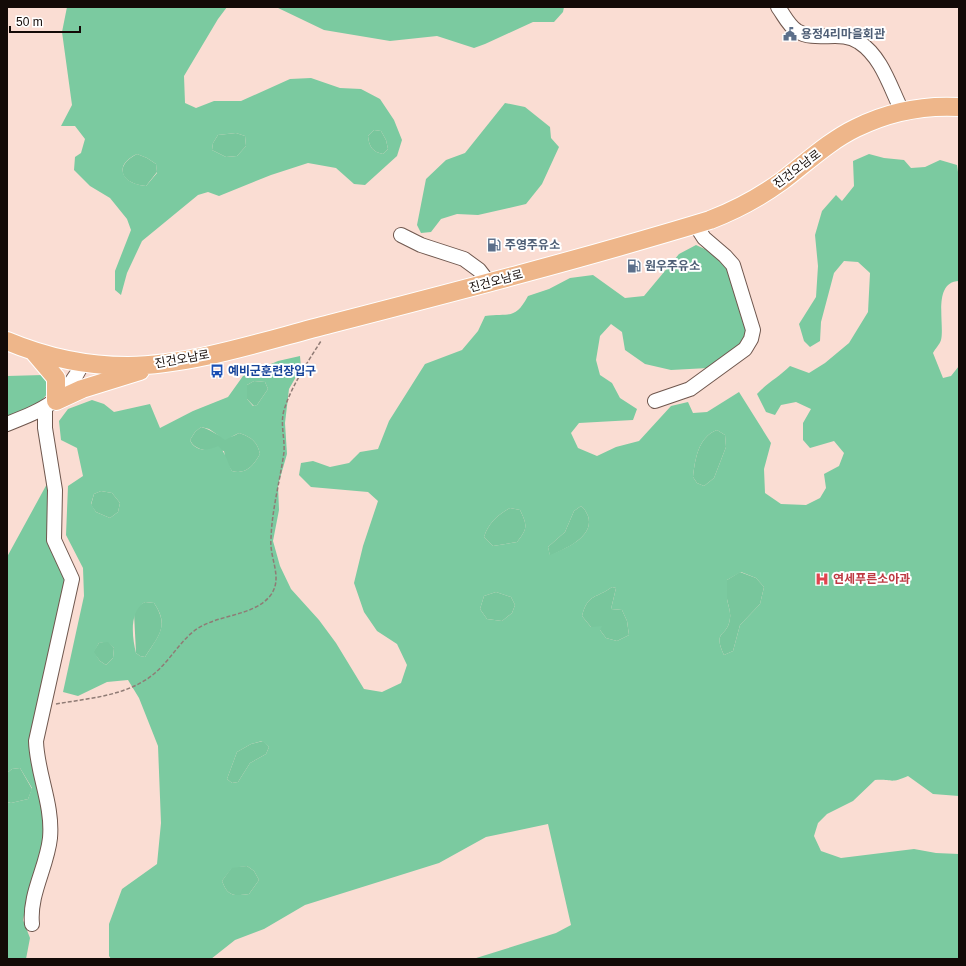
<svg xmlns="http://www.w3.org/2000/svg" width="966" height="966" viewBox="0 0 966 966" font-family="Helvetica,'Noto Sans KR',sans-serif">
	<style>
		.green { fill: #78c69c }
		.forest { fill: #7bcaa0; fill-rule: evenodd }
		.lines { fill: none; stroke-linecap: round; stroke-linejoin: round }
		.minor-casing { stroke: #6f574e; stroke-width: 16 }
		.major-casing { stroke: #fff; stroke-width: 20 }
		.path { stroke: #8f7b75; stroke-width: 1.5; stroke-dasharray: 4 2; stroke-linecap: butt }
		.minor { stroke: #fff; stroke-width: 14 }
		.major { stroke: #eeb68a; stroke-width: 18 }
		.labels { text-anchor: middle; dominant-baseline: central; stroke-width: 4; stroke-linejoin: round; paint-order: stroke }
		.service-label { font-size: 12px; font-weight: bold; fill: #4e5e75; stroke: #fff; text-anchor: start }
		.street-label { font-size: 12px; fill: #130a07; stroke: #fff }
		.transit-label { font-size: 12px; font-weight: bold; fill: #164399; stroke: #fff; text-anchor: start }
		.health-label { font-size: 12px; font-weight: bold; fill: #be3a42; stroke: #fff; text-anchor: start }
	</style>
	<rect width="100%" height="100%" fill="#faddd3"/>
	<!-- green -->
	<path class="green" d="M374,130L381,131L386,140L388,149L383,154C373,152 369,147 368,136Z
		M236,133L245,136L246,146L237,156L226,157L212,150L213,143L218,135Z
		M137,154L147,158L156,164L157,172L146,186C121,184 113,166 137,154Z
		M254,381L265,382L268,389L257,405L254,406L247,399V385Z
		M201,427C217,431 222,444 239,433C251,437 257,441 260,454C254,465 246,475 232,471L226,462L224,451C212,450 196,453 190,440L195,432Z
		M717,430L725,435L726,447L714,478L704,486L697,483L693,477C695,460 698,437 717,430Z
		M101,491L112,493L120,503L118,512L110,518L96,512L91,505L94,494Z
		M581,506C585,509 586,512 588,516C595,537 564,549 550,556L548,547L565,532L574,511Z
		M510,508L520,510C528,526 527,529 517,542L493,546L484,537C488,524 497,515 510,508Z
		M740,572L756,578L764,587L760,604L740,625L733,651L724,655C712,629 728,638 730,618C731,612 728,605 727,599C727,593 727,586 727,580Z
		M612,587L616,588L611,609L622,610L627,621L629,635L617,641L606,638L600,630L591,627L582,616C588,593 596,599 612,587Z
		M496,592L511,597L515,605L512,613L502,621L487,619L480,609L484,596Z
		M145,602L154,603C170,627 158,636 145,657L140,656L136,653L134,613L138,606Z
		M108,641L114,648L113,658L106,665L100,661L93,652L99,643Z
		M263,741L269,747L266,754L250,763L238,782L232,783L227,779L237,752L251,744Z
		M20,768L32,789L28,799L11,803L7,802V773L12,769Z
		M247,866L254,871L259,880L249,894C234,896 228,897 222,881L232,867Z"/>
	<!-- forest -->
	<path class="forest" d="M67,7H227L218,19L184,76L185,103L196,108L214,101H241L290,79L311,78L340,88L361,89L380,99L394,120L402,140L397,156L365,185L354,184L336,168L308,163L271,175L219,196L208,192L198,195L142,241L127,273L121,295L115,290V271L131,230L127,219L110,198L90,186L74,170L75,157L81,153L85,139L75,126H61L72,105L62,32ZM374,130L381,131L386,140L388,149L383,154C373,152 369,147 368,136ZM236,133L245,136L246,146L237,156L226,157L212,150L213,143L218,135ZM137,154L147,158L156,164L157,173L146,186C121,184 113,165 137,154Z
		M276,7H564L563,12L554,22H533L485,44L474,48L437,36L390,41L324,30Z
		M505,103L525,107L550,127L551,138L559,147L542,184L526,204L478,215L457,214L441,219L431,232L421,233L417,225L426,179L446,160L465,153Z
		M869,154L884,158L904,160L911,168L925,167L940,160L957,165L959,179V281C932,282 945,324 941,340C940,344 935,349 933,353L943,378L951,376L959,366V796L933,794L908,776C890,784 893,779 875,780L853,801L827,814L818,823L814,836L821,851L841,858L914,849L936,853L959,854V959H473L556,933L571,925L548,824L486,837L439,863L305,905L264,929L235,940L211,959H111L109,956V924L122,889L157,864L161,823L158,746L139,698L128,680L107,682L78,696L63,692L84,596L83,568L66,535L68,486L83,476L77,448L61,440L59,421L68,409L92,400L104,404L114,412L150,404L160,428L193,411L228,397L243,376L278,361L300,356L301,368L289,389L285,423L287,454L278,485L279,510L273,541L280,566L291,589L319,620L336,643L364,689L382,692L401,683L407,665L397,644L377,631L364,612L354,583L363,546L378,501L368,492L311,487L299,475L301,463L313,461L330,467L349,463L360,452L378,449L389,421L425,364L462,350L478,331L485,316C510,313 515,320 528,296L549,289L570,278L593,275L625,298L644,296L679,254L696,245L720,256L738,279L751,335L740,350L708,368L671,370L645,364L625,350L622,332L611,324L600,336L596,360L600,375L612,383L620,398L637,409L633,420L579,423L571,433L578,448L597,456L616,447L639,441L671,406L688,402L693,413L707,412L739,392L771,443L764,469L765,493L781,504L806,505L820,498L826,488L824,474L839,466L844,453L834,441L810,448L803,440V423L811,409L796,402L781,405L775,415L766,412L757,394C767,383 779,377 790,366L809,373L825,363L849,343L868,312L870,273L858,262L844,261L834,273L821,322L820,341L810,347L804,341L799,324L816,297L818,266L815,235L822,211L836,195L842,201L854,186L853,161ZM254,381L265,382L268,389L257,405L253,406L247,399V385ZM201,427L209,429L225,440L239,433C251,437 257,441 260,454C254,465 246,475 232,471C227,462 226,452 218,446C208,451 195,452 190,440L195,432ZM717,430L725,435L726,447L714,478L704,486L697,483L693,477C695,460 698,437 717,430ZM101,491L112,493L120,503L118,512L110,518L96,512L91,504L94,494ZM581,506C585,509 586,512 588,516C595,537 564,549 550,555L548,547L565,532L574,511ZM510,508L520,510C528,526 527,529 517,542L493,546L484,537C488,524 497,515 510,508ZM741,572L756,578L764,587L760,604L740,625L733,651L724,655C712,629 728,638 730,618C731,612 728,605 727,599C727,593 727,586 727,580ZM612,587L616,588L611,609L622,610L627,621L629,635L617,641L606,638L600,630L602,626L591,627L582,616C588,593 596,599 612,587ZM496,592L511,597L515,605L512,613L502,621L487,619L480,609L484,596ZM145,602L154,603C170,626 158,636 145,657L140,656L136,653C132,637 129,611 145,602ZM108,642L114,648L113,658L106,665L100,661L94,652L99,643ZM262,741L269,747L266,754L250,763L238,782L232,783L227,779L237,752L251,744ZM247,866L254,871L259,880L249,894C234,896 228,897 222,881L232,868Z
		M43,375L52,386C43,405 26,410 7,417V376Z
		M48,482L49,540L70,577L37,733L45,839L29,891L23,920L30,938L26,959H7V802L11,803L28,799L32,788L20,768L12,769L7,773V557Z"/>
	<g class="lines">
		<!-- minor casing -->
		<g class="minor-casing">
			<path id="minor" d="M778,7C784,15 788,25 797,31C816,43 841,29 859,42C882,57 890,87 902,111
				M401,235L421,245L464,259L479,270L489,283
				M655,401L690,389L745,349L751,339L753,330L733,265L725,256L704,238L695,224
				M7,424C45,409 65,401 83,362
				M32,924C29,894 47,867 50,838C53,804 37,774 36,741L72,579L54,540L55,490L45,428V407"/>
		</g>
		<!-- major casing -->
		<g class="major-casing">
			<path id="major" d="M7,341C45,357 86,366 128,366C193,365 267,340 330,324C458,291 585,258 710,220C736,210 760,197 782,181C806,163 829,141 856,128C888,112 923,105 959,107
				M34,352L56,378V401L82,389L140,371"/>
		</g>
		<!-- path -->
		<path class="path" d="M56,704C90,698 128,696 155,673C170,660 179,643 194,631C216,614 253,617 270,596C284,578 269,559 271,538C272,509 280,481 284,452C285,438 280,424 284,410C292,385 307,363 321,341"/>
		<!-- minor -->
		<use href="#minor" class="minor"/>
		<!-- major -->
		<use href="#major" class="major"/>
	</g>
	<!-- icons -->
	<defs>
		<g id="civic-bare" transform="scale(1.08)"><path d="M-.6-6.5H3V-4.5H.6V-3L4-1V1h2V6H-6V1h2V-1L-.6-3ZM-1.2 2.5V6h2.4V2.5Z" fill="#5c6f8a" stroke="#fff" stroke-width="2.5" paint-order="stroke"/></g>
		<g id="fuel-bare" transform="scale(1.08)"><path d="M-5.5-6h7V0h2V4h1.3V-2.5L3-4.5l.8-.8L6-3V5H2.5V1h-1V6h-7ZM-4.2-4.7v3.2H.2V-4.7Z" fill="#5c6f8a" stroke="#fff" stroke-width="2.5" paint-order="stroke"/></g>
		<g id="bus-bare" transform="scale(1.08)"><path d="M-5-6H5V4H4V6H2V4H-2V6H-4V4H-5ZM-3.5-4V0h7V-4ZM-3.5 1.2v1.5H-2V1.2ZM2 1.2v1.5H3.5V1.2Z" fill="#1a4fb4" stroke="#fff" stroke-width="2.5" paint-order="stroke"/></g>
		<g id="hospital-bare" transform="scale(1.08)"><path d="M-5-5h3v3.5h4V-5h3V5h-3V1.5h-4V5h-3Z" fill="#e0444e" stroke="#fff" stroke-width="2.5" paint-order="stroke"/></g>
	</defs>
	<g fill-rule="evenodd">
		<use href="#civic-bare" x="790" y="34"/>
		<use href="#fuel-bare" x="494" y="245"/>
		<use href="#fuel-bare" x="634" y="266"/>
		<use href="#bus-bare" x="217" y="371"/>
		<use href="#hospital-bare" x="822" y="579"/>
	</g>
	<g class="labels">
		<!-- service labels -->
		<g class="service-label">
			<text x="801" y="34">용정4리마을회관</text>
			<text x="505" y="245">주영주유소</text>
			<text x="645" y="266">원우주유소</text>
		</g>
		<!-- street labels -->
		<g class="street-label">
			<text transform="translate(797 169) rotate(-37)">진건오남로</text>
			<text transform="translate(496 281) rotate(-15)">진건오남로</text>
			<text transform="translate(182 359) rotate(-10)">진건오남로</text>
		</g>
		<!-- transit labels -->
		<g class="transit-label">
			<text x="228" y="371">예비군훈련장입구</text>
		</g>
		<!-- health labels -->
		<g class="health-label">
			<text x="833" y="579">연세푸른소아과</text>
		</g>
	</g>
	<!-- border -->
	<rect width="966" height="966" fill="none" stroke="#130a07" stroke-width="16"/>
	<!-- scale -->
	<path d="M10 26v6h70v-6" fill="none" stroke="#130a07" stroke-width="2"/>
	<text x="16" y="26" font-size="12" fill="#130a07" stroke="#ffffff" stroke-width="3" paint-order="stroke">50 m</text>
</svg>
